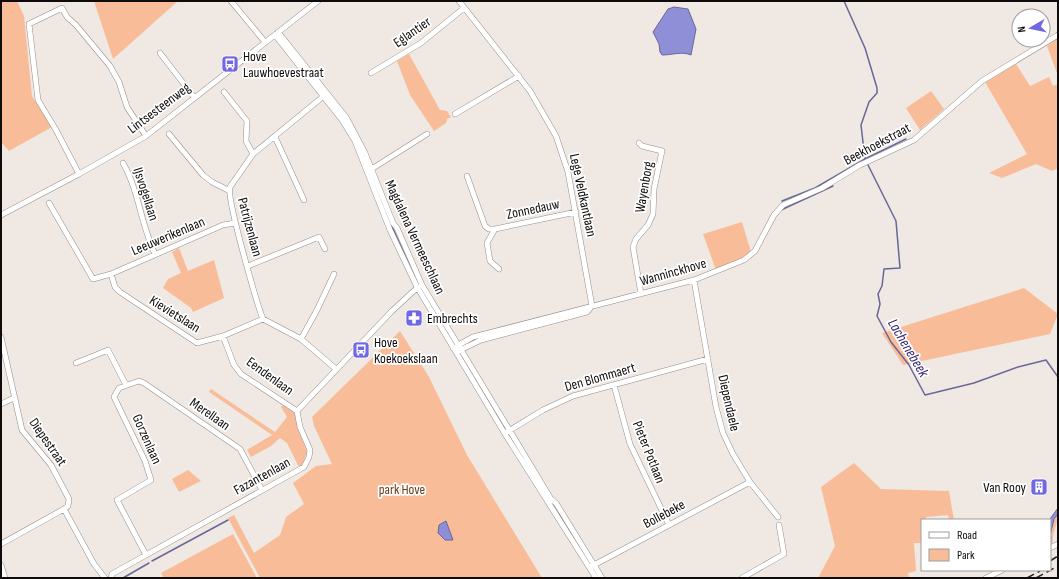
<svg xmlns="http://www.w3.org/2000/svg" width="1059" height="579" viewBox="0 0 1059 579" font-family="'Sofia Sans Condensed',sans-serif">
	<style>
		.green { fill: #f8bd98 }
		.water { fill: #8f8fd7; stroke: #68679a }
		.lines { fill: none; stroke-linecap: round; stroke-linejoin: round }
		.stream { stroke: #68679a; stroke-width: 1.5 }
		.minor-casing { stroke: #958e8a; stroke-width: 6 }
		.minor { stroke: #fff; stroke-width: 5 }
		.rail { stroke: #282523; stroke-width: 1.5; stroke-dasharray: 8 4; stroke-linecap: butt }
		.labels { text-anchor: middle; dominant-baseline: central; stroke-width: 3.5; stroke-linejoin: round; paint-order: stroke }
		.street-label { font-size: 14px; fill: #0e0b0a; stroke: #fff }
		.poi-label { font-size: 14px; fill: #0e0b0a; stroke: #fff; text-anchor: start }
		.park-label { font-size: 14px; fill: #6a3b19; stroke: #fff }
		.water-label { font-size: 15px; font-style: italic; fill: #312478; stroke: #fff }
	</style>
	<rect width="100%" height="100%" fill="#f0e8e3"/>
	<!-- green -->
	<path class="green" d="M1,1H17L24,16L32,96L52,127L9,151L1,142Z
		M94,1H178L113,59Z
		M1058,38V76L1047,46Z
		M409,54L440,110L447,111L451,117L447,119L446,123L434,131L410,95L397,61Z
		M1016,64L1030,86L1049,77L1053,86L1058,84V168L1052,171L1036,164L1002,178L989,173L1027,154L985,82Z
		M931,91L944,109L920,130L906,108Z
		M742,222L751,252L738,260L716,270L703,234Z
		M179,248L188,271L214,260L224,298L193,312L191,308L163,288L168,279L181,273L172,252Z
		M1024,288L1058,314L1050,334L903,365L882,333Z
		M400,331L429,377L467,455L542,578H260L228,518L234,515L254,553L280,535L286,517L304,504L293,483L316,466L332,464L314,426L312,417Z
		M211,389L275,432L287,417L281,407L283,405L295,413L298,429L307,452L303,463L299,467L287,443L280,438L271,446L251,457L247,450L272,435L209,392Z
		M854,463L881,489L949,491L954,520H949L948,515L926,517V520H922V543H914L916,571L908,573L909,578H818L835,546L821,487Z
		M188,470L201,481L179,492L172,479Z
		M1058,514C1058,525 1052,532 1053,542L1050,543L1054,519Z
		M233,534L257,578H164L161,573Z"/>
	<!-- water -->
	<path class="water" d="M674,7L688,9L696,29L691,55C681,51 673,55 662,55L660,52L659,44L653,32L668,9Z
		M1058,508V514L1054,519L1050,536V519Z
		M446,521L453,540H445L438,533L439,525Z"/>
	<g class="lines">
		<!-- stream -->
		<path class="stream" d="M844,1L865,48L877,88V93L869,102L861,125L865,159
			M1057,33L1058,32
			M867,163L896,221L900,268L884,269L882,286L878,294L880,304L877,316L891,342L909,365L925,395L974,383L1018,367L1046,360L1058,377
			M376,187L388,217
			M782,201L815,188L865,159L906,139
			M781,210L833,186
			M390,222L413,273
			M472,374L496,412
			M557,513L559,514L586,556
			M152,561L228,520
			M123,578L149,563"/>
		<!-- minor casing -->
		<g class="minor-casing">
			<path id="minor" d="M231,1L265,42
				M459,1L530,91L556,136L568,172L592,306
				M278,32L346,117L365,153L393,223L397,228L422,285L551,499L556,503L602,578
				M275,35L342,120L355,141L390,230L417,287L505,434L596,578
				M160,53L194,97
				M371,73L421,43L464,8
				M224,92L247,121L246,141L253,154
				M325,95L253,154L230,187C226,197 257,304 263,319L301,339L336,369
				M455,114L519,76
				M169,134L203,175L212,182L228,190
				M275,137L304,200
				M639,143L642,146L662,151L654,189L653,214L648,225L636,239L633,247L641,294
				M123,163C139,191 141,225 155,254
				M370,170L427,134
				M79,174L56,130L38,100L29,24L62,8L67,17L76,25L110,66L119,82L127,107L146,136
				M467,176L485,226L489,229H495L576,212
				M49,203L93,279L111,274L223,225L235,223
				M1,215L79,174L146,136L318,1
				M495,229L487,243L490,261L499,269
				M248,266L319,237L325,249
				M111,274L115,287L120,292L197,343L223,336L263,319
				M694,280L716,407L723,433L733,454L750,482L778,517
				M223,336L234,365L241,374L297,411
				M1,337L22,430L51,465L69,499L68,506L64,509L1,544
				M301,339L317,310L334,274
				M453,348L473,337L694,280L744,260L755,251L774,215L783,205L822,188L860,165L914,140L982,81L1058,35
				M458,351L481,340L587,312L592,306
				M76,363L108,350L126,385
				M614,385L630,444L669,525
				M1,404L14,398
				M507,432L543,410L573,396L708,359
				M64,509L94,564L105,578
				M1050,548L1058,544
				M146,555L117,500L151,480L145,461L114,397L119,388L139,381L144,383L240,449L262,490
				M1,565L5,578
				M592,566L750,482
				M111,578L112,574L304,467L309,457L310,450L300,427L297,411L392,311L418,287
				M742,578L784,554L779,525
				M986,578L1002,570"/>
		</g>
		<!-- minor -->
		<use href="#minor" class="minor"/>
		<!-- rail -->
		<path class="rail" d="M1050,561L1058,556
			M1027,578L1040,571
			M1036,578L1058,566"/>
	</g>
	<!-- icons -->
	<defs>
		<g id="bus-square" transform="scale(0.9)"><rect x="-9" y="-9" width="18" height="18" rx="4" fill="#7267e2" stroke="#fff"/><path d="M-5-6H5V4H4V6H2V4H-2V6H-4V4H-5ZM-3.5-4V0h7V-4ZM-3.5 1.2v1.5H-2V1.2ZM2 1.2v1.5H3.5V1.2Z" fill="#fff"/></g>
		<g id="pharmacy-square" transform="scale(0.9)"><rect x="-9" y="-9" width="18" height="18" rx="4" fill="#7267e2" stroke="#fff"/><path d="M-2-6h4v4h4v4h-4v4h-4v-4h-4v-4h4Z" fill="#fff"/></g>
		<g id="building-square" transform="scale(0.9)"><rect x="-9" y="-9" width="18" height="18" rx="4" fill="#7267e2" stroke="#fff"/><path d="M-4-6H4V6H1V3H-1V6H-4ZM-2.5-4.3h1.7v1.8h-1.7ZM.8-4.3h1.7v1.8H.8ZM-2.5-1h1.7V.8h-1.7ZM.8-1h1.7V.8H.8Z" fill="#fff"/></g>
	</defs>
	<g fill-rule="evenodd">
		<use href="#bus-square" x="230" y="64"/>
		<use href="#pharmacy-square" x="414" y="318"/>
		<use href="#bus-square" x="361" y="350"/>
		<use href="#building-square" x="1039" y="487"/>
	</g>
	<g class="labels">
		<!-- street labels -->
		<g class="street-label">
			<text transform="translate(412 32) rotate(-35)">Eglantier</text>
			<text transform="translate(159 108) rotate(-37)">Lintsesteenweg</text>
			<text transform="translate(877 144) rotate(-28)">Beekhoekstraat</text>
			<text transform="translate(644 187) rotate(-80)">Wayenborg</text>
			<text transform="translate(146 194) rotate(72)">IJsvogellaan</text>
			<text transform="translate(583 195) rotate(78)">Lege Veldkantlaan</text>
			<text transform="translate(533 209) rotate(-12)">Zonnedauw</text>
			<text transform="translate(250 227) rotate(75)">Patrijzenlaan</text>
			<text transform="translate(168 236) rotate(-23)">Leeuwerikenlaan</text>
			<text transform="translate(415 237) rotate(65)">Magdalena Vermeeschlaan</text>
			<text transform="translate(673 272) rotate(-16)">Wanninckhove</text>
			<text transform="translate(175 314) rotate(32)">Kievietslaan</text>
			<text transform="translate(270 376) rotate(36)">Eendenlaan</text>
			<text transform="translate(600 377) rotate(-16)">Den Blommaert</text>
			<text transform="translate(729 403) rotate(77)">Diependaele</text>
			<text transform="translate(210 414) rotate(35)">Merellaan</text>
			<text transform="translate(147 439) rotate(66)">Gorzenlaan</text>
			<text transform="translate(48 442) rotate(55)">Diepestraat</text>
			<text transform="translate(649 452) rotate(68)">Pieter Potlaan</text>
			<text transform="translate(262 476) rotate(-29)">Fazantenlaan</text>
			<text transform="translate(664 514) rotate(-28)">Bollebeke</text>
		</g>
		<!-- poi labels -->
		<g class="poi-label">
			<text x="243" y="56">Hove<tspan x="243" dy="16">Lauwhoevestraat</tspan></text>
			<text x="427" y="318">Embrechts</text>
			<text x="374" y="342">Hove<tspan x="374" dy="16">Koekoekslaan</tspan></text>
			<text x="1026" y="487" text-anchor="end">Van Rooy</text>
		</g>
		<!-- park labels -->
		<g class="park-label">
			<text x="402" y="489">park Hove</text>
		</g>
		<!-- water labels -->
		<g class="water-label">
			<text transform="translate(908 348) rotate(59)">Lachenebeek</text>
		</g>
	</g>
	<!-- border -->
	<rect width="1059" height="579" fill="none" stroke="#0e0b0a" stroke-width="4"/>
	<!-- legend -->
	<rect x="921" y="519" width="130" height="52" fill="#ffffff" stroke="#9f9d9d"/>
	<rect x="929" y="532" width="20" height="6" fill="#ffffff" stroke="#9f9d9d"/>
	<text x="957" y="539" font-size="12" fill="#0e0b0a">Road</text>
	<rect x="929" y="549" width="20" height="12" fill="#f8bd98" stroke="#9f9d9d"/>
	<text x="957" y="559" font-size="12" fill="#0e0b0a">Park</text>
	<!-- north arrow -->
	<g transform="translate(1031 28) rotate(261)"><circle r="19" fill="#ffffff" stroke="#9f9d9d"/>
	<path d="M0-3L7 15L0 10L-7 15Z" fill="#7267e2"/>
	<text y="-6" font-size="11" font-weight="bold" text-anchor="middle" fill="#0e0b0a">N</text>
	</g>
</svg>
